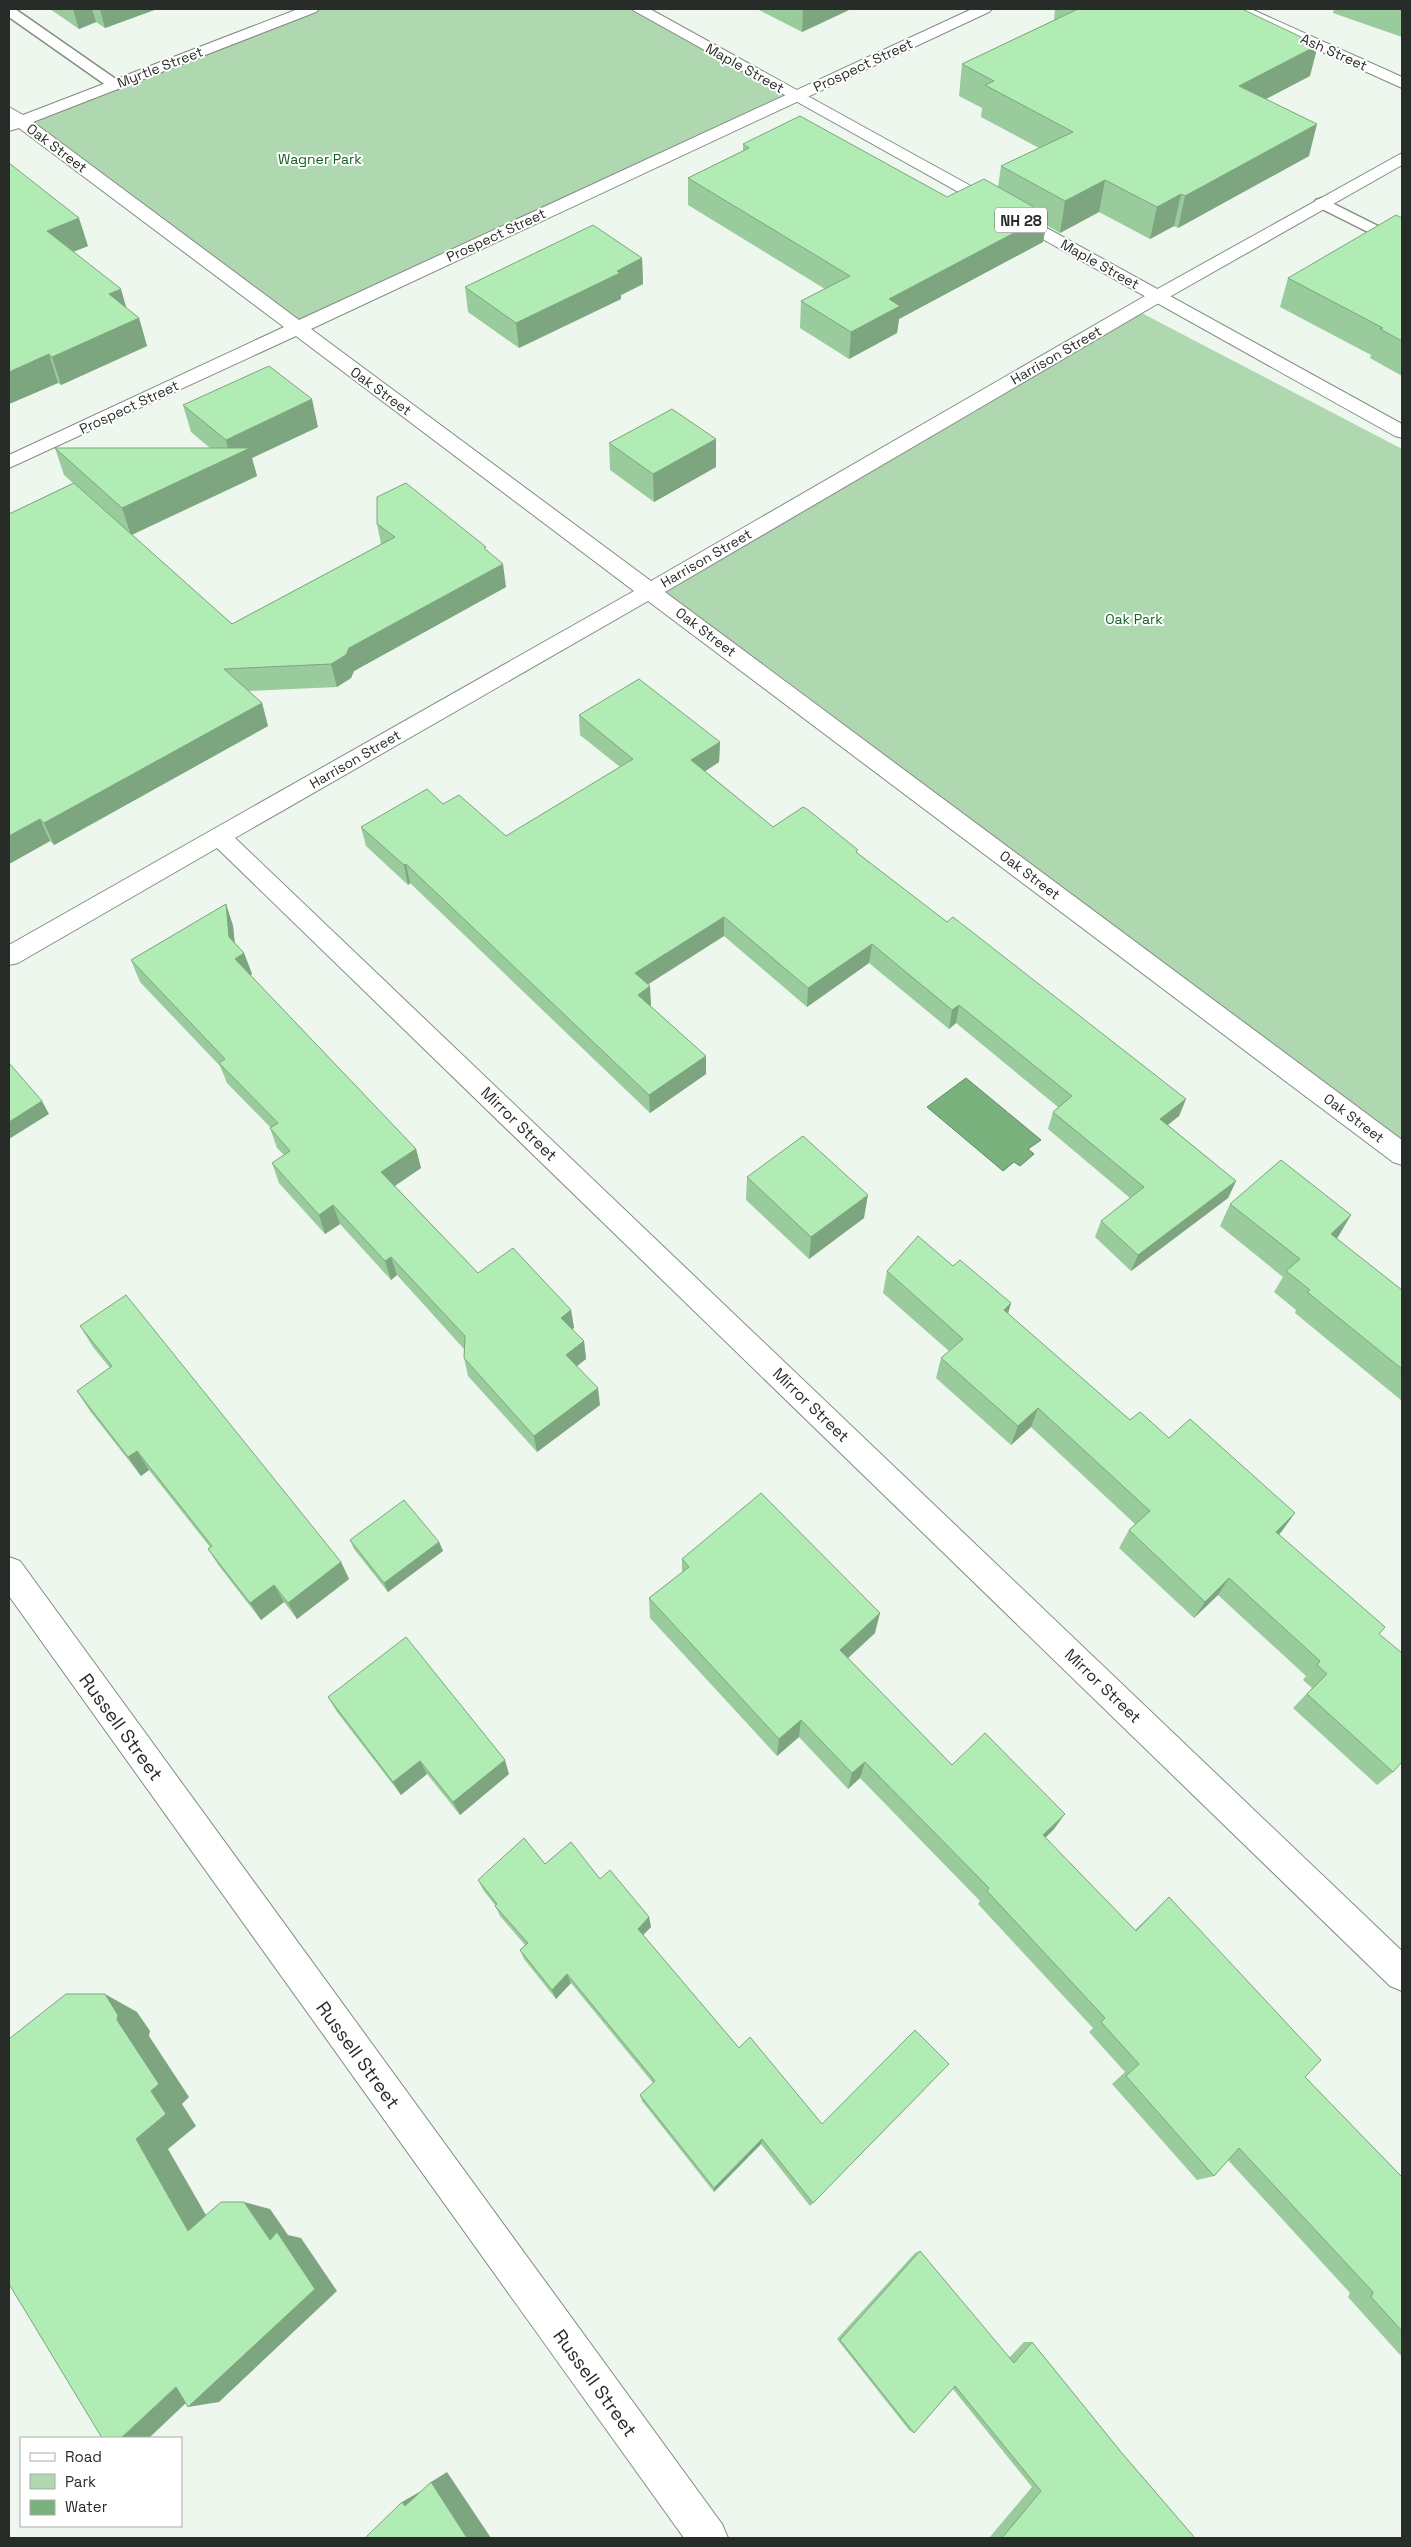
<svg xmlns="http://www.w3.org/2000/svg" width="1411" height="2547" viewBox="0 0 1411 2547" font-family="'Space Grotesk',sans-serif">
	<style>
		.green { fill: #afd7b0 }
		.water { fill: #79b27d; stroke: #618a64 }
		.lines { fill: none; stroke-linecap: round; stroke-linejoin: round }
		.service-casing { stroke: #838c83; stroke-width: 3 }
		.minor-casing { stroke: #838c83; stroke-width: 2 }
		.primary-casing { stroke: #838c83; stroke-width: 2 }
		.service { fill: #fff; fill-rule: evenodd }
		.minor { fill: #fff; fill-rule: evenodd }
		.primary { fill: #fff; fill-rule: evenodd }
		.wall { fill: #99cb9c }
		.shaded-wall { fill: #7da57f }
		.building { fill: #b2ecb5; stroke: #7da57f }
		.labels { text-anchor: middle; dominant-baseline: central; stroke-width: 4; stroke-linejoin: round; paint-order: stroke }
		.far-street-label { font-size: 14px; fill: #282c28; stroke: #fff }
		.far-park-label { font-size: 14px; fill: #106421; stroke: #fff }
		.shield { fill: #fff; stroke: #686b68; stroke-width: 1 }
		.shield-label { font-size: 15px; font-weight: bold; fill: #282c28 }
		.street-label { font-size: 16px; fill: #282c28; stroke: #fff }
		.near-street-label { font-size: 19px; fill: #282c28; stroke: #fff }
	</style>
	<rect width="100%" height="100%" fill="#edf7ed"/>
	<!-- green -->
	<path class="green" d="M308,9H639L797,96L297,329L21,121Z
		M1134,309L1402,449V1154L653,593Z"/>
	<!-- water -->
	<path class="water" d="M966,1078L1041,1140L1028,1149L1034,1154L1020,1166L1014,1162L1003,1171L927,1107Z"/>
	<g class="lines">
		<!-- service casing -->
		<g class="service-casing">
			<path id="service" d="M9,9H15L120,82L122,85L120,88H110L9,17Z
				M1322,198L1402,238V249L1316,206L1314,203L1316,200Z"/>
		</g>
		<!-- minor casing -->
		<g class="minor-casing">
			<path id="minor" d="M298,9H319L316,12L33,122L299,320L972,9H992L989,12L311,329L651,581L1152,292L1402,153V165L1164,300L665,592L1402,1140V1165L1393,1162L648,601L235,838L1402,1951V1991L1390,1986L217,848L18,963L9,965V945L634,591L296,336L9,468V455L284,327L19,128L9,131V107L23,115Z
				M1231,9H1251L1402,77V88L1234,12Z
				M9,1557L20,1561L722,2524L728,2538H684L9,1596Z"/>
		</g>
		<!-- primary casing -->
		<g class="primary-casing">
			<path id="primary" d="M631,9H650L1402,424V438L1395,436Z"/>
		</g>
		<!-- service -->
		<use href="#service" class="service"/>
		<!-- minor -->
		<use href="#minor" class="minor"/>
		<!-- primary -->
		<use href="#primary" class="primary"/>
	</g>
	<!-- wall -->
	<path class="wall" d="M50,9H157L105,28L96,22L79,29Z
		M757,9H851L802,32Z
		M1055,9H1242L1310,76L1266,99L1309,156L1178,228L1174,226L1150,239L1099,212L1060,233L1046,225L1043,242L899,319L897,333L849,359L800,328L801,301L825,289L688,205V178L743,151V144L947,197L998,187L1001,166L1039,148L981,117L982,108L959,96L962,64L1054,20Z
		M1334,9H1402V37L1333,13Z
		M9,164L88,246L73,252L126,308L139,318L147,346L61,385L58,383L9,404Z
		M1402,218V376L1370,358L1371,355L1280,307L1288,278Z
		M642,258L643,284L621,295V299L519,348L468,312L465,287Z
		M183,405L318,427L252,458L257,476L132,535L232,624L381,544L377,524L486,550L506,587L354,671L351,678L337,687L249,691L262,703L268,726L54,845L50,841L9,864V514L73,483L64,475L55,448H210L191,432Z
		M716,439V467L654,502L610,470L609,443Z
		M579,715L720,742L719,762L705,771L773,827L858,854L947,922L1186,1099L1179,1116L1168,1125L1236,1181L1228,1198L1131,1271L1095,1237L1101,1221L1130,1198L1048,1129L1053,1112L1058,1107L956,1023L949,1029L869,963L807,1007L724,936L648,984L651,1005L650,1006L706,1056V1074L650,1113L410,883L408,885L366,846L361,827L443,804L506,836L620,767L580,735Z
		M226,904L233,926L235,943L244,953L252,974L250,975L416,1149L421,1168L395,1186L478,1273L571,1310L574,1328L572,1329L584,1341L586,1359L577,1366L600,1405L537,1452L468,1376L464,1358V1349L397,1275L391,1280L340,1224L325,1234L279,1183L272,1163L284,1155L277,1148L270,1128H271L227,1083L220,1066L140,982L131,960Z
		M747,1177L864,1218L809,1259L746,1200Z
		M1230,1204L1351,1215L1336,1238L1402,1290V1401L1295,1313L1296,1310L1274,1292L1283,1277L1220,1226Z
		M953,1266L1011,1303L1008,1314L1130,1420L1169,1438L1282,1531L1279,1535L1379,1634L1393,1772L1377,1785L1293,1708L1312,1688L1303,1680L1306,1676L1218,1595L1194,1618L1119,1548L1129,1530L1135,1524L1031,1427L1011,1445L936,1378L941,1358L949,1351L883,1293L887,1271Z
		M80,1326L341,1562L349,1579L297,1619L284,1602L261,1620L219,1566L208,1549L210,1547L149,1470L141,1476L90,1411L77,1391L110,1368L93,1347Z
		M350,1540L439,1542L443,1551L388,1592L354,1549Z
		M682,1559L875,1633L848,1658L952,1765L1054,1829L1045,1838L1135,1930L1169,1897L1305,2077L1402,2177V2357L1348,2297L1350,2293L1228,2160L1214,2176L1197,2180L1112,2084L1125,2072L1089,2032L1093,2028L978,1904L980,1901L860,1778L848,1789L799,1737L777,1756L650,1618L649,1598L682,1572Z
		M328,1697L509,1774L460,1815L427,1774L401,1795L337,1712Z
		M545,1864L600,1879L649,1917L651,1927L643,1935L739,2048L822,2124L949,2064L810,2206L761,2144L714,2192L642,2101L640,2095L653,2083L571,1983L556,1999L524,1959L520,1950L525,1945L500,1916L495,1905L484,1891L478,1880Z
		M920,2251L1009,2358L1024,2342H1032L1121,2452L1195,2538H989L1032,2487L953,2389L914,2433L909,2430L837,2339L915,2253Z"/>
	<!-- shaded-wall -->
	<path class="shaded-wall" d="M73,9H92L96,22L79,29Z
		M100,9H157L105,28Z
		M803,9H851L802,32Z
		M1318,45L1310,76L1231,117L1239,86Z
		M1317,124L1309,156L1178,228L1185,196Z
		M1105,180L1099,212L1060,233L1065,201Z
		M1181,194L1174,226L1150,239L1157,207Z
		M1048,215L1043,242L899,319L897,333L849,359L851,332L889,299Z
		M79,218L88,246L55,259L47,231Z
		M642,258L643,284L621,295V299L519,348L516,323L617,271Z
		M121,289L129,317L109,294Z
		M139,318L147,346L61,385L52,357Z
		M49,354L58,383L9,404V372Z
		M312,399L318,427L252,458L257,476L131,535L122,508L230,457L226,440Z
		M716,439V467L654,502L653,474Z
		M503,564L506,587L354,671L351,678L337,687L331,664L349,648Z
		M262,703L268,726L54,845L44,823Z
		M720,742L719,762L692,780L691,760Z
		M40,819L50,841L9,864V836Z
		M406,864L410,883L408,885L404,865Z
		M226,904L233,926L236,958L244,953L252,974L242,981L235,959L229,937Z
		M724,917V936L636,992L635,973Z
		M872,944L869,963L807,1007L808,988Z
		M650,986L651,1005L639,1013L638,995Z
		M959,1005L956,1023L949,1029L952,1010Z
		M706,1056V1074L650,1113L649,1095Z
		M1186,1099L1179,1116L1153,1136L1160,1119Z
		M42,1101L49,1114L9,1139V1122Z
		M416,1149L421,1168L387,1191L381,1172Z
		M1236,1181L1228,1198L1131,1271L1138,1255Z
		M868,1195L864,1218L809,1259L811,1237Z
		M333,1205L340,1224L325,1234L319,1215Z
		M1351,1215L1338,1237L1318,1256L1331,1234Z
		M391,1257L397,1275L391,1280L385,1261Z
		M1011,1303L1005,1324L1004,1310Z
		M571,1310L574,1328L564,1335L561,1318Z
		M584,1341L586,1359L569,1372L566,1355Z
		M598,1388L600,1405L537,1452L534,1436Z
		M1038,1408L1031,1427L1011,1445L1018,1426Z
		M137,1451L149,1470L141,1476L128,1457Z
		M1295,1513L1282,1531L1263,1550L1276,1532Z
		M439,1542L443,1551L388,1592L384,1583Z
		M341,1562L349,1579L297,1619L288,1603Z
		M1229,1578L1218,1595L1194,1618L1205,1602Z
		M274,1585L284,1602L261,1620L250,1603Z
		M880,1613L875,1633L836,1669L840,1650Z
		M801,1720L799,1737L777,1756L779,1739Z
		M505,1760L509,1774L460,1815L453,1802Z
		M420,1761L427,1774L401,1795L393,1782Z
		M865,1762L860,1778L848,1789L852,1773Z
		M1065,1814L1054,1829L1033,1850L1043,1835Z
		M649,1917L651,1927L639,1939L638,1929Z
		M567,1974L571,1983L556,1999L552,1990Z
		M105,1994L137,2012L150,2031L149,2036L189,2097L182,2104L196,2126L168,2149L218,2236L188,2231L136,2139L151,2091Z
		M762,2139L761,2144L714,2192V2188Z
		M244,2202L270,2209L288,2235L301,2238L337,2291L219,2402L188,2407L270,2240Z
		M207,2383L149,2438H121L176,2387Z
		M447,2472L491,2538H467L431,2482Z
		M421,2491L424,2495L405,2506L402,2502Z"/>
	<!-- building -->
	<path class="building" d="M1078,9H1242L1318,45L1239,86L1317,124L1185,196L1181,194L1157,207L1105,180L1065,201L1001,166L1073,132L985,85L994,81L962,64Z
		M800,116L947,197L984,179L1048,215L889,299L900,306L851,332L801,301L850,276L688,178L749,148L743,144Z
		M9,163L79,218L47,231L121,289L109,294L139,318L52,357L49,354L9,372Z
		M1396,215L1402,218V341L1380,329L1383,328L1288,278Z
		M593,225L642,258L617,271L620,273L516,323L465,287Z
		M269,366L312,399L226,440L183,405Z
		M672,409L716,439L653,474L609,443Z
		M55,448H250L122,508Z
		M74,483L232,624L395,537L377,524V497L406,483L486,547L484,548L503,564L349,648L346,655L331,664L224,669L262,703L44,823L40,819L9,836V514Z
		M639,679L720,742L691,760L773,827L803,807L807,809L858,850L856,852L947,922L953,917L1186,1099L1160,1119L1236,1181L1138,1255L1101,1221L1144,1187L1053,1112L1072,1096L959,1005L952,1010L872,944L808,988L724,917L635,973L650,986L638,995L706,1056L649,1095L406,864L404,865L361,827L427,789L443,804L459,795L506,836L633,759L579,715Z
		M226,904L229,937L244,953L235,959L416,1149L381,1172L478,1273L513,1248L571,1310L561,1318L584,1341L566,1355L598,1388L534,1436L464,1358L465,1336L391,1257L385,1261L333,1205L319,1215L272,1163L290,1151L270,1128L278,1123L219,1063L225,1059L131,960Z
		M9,1063L42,1101L9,1122Z
		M803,1136L868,1195L811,1237L747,1177Z
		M1281,1160L1351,1215L1331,1234L1402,1290V1369L1307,1292L1310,1290L1286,1271L1300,1259L1230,1204Z
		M918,1236L953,1266L960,1260L1011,1303L1004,1310L1130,1420L1140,1412L1169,1438L1190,1419L1295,1513L1276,1532L1385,1627L1379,1634L1402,1653V1762L1393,1772L1307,1694L1327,1674L1317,1665L1320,1661L1229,1578L1205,1602L1129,1530L1150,1511L1038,1408L1018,1426L941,1358L963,1339L887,1271Z
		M126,1295L341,1562L288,1603L274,1585L250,1603L208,1549L212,1546L137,1451L128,1457L77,1391L112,1366L80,1326Z
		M761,1493L880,1613L840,1650L952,1765L985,1733L1065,1814L1043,1835L1136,1931L1169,1897L1321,2060L1305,2077L1402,2177V2331L1371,2297L1373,2292L1239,2148L1214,2176L1126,2076L1139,2064L1101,2022L1105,2018L987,1891L989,1888L865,1762L852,1773L801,1720L779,1739L649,1598L689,1567L682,1559Z
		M404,1500L439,1542L384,1583L350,1540Z
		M406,1637L505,1760L453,1802L420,1761L393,1782L328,1697Z
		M524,1838L545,1864L571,1842L600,1879L610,1870L649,1917L638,1929L739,2048L750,2037L822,2124L915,2030L949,2064L813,2203L762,2139L714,2188L640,2095L655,2081L567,1974L552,1990L520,1950L528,1943L495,1906L497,1904L478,1880Z
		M66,1994H105L118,2015L117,2020L159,2084L151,2091L166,2114L136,2139L188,2231L221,2202H244L270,2240L277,2232L315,2289L188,2407L176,2387L121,2438H102L9,2284V2039Z
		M920,2251L1014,2363L1032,2342L1121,2452L1195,2538H1002L1041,2491L955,2386L914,2433L840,2340Z
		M431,2482L467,2538H365L402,2502L405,2506Z"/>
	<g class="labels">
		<!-- far-street labels -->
		<g class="far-street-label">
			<text transform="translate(1334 52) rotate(24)">Ash Street</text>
			<text transform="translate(863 65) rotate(-25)">Prospect Street</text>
			<text transform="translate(160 67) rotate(-21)">Myrtle Street</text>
			<text transform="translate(745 68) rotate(29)">Maple Street</text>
			<text transform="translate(57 148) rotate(37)">Oak Street</text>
			<text transform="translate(496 235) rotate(-25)">Prospect Street</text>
			<text transform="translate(1100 264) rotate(29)">Maple Street</text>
			<text transform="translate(1056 355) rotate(-30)">Harrison Street</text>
			<text transform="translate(381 391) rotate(36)">Oak Street</text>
			<text transform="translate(129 407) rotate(-25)">Prospect Street</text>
			<text transform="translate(706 558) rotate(-30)">Harrison Street</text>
			<text transform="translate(706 632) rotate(37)">Oak Street</text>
			<text transform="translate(355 759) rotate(-30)">Harrison Street</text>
			<text transform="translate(1030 875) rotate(37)">Oak Street</text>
			<text transform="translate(1354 1118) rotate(37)">Oak Street</text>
		</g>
		<!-- far-park labels -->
		<g class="far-park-label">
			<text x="320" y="159">Wagner Park</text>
			<text x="1134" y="619">Oak Park</text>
		</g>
		<!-- shield labels -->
		<rect class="shield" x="995" y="207.5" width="52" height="25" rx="4"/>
		<g class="shield-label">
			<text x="1021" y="220">NH 28</text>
		</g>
		<!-- street labels -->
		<g class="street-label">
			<text transform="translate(519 1124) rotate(44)">Mirror Street</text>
			<text transform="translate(811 1405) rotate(44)">Mirror Street</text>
			<text transform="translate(1103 1686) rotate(44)">Mirror Street</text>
		</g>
		<!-- near-street labels -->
		<g class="near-street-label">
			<text transform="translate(121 1727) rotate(54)">Russell Street</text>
			<text transform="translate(358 2055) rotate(54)">Russell Street</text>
			<text transform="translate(595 2383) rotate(54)">Russell Street</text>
		</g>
	</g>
	<!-- border -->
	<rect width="1411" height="2547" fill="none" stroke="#282c28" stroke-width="20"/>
	<!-- legend -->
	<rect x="20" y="2437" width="162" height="90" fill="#ffffff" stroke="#a9aba9"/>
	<rect x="30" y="2453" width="25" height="8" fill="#ffffff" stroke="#a9aba9"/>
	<text x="65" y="2462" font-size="15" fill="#282c28">Road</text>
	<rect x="30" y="2474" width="25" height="15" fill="#afd7b0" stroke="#a9aba9"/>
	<text x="65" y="2487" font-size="15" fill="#282c28">Park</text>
	<rect x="30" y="2500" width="25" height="15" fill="#79b27d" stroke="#a9aba9"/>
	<text x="65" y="2512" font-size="15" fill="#282c28">Water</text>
</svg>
